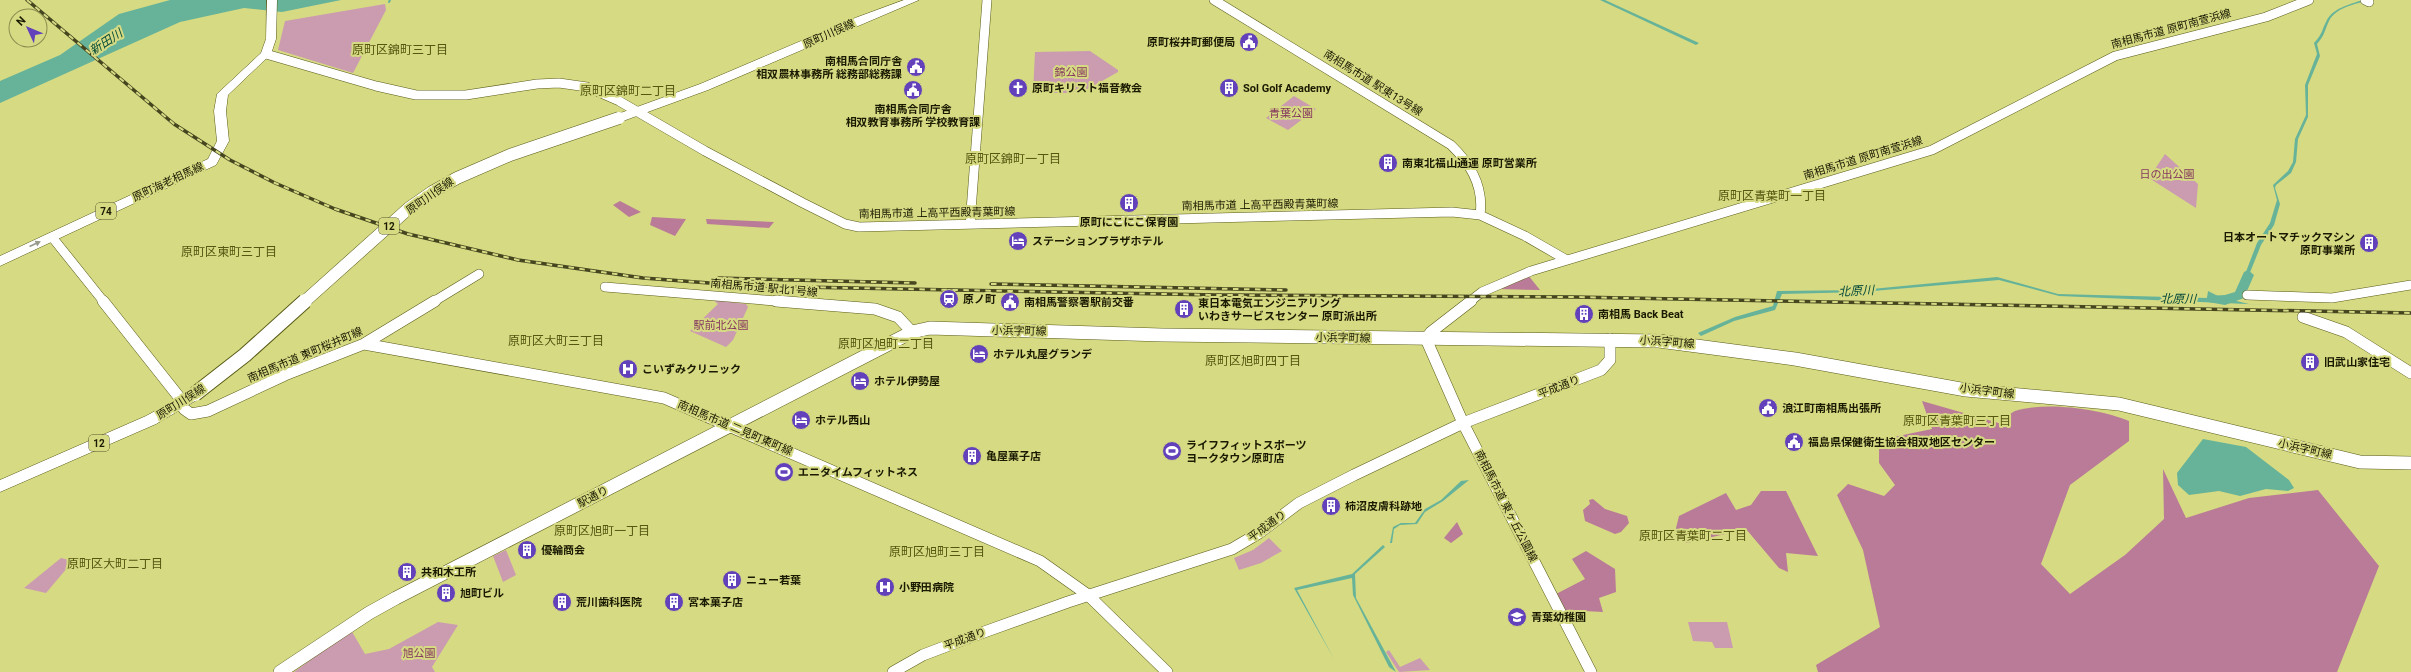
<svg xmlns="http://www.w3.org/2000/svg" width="2411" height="672" viewBox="0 0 2411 672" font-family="Roboto,'Noto Sans JP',sans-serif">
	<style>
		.green { fill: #cb9bb0 }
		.forest { fill: #b97b97 }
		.water { fill: #66b399 }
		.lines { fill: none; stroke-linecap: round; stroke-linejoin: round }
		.stream { stroke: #66b399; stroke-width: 2 }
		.river { fill: #66b399; fill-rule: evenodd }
		.tertiary-far1-casing { stroke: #5a5c18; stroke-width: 10 }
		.tertiary-casing { stroke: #5a5c18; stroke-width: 12 }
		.secondary-casing { stroke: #5a5c18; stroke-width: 14 }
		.primary-casing { stroke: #5a5c18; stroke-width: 1 }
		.tertiary-far1 { stroke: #fff; stroke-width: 9 }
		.tertiary { stroke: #fff; stroke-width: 11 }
		.secondary { stroke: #fff; stroke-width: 13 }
		.primary { fill: #fff; fill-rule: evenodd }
		.rail-casing { stroke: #45461f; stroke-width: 3.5 }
		.rail { stroke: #d6da83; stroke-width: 2; stroke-dasharray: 5.5; stroke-linecap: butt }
		.primary-bridge-far1-casing { stroke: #5a5c18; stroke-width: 13; stroke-linecap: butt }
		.primary-bridge-casing { stroke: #5a5c18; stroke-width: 16; stroke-linecap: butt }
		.primary-bridge-far1 { stroke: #fff; stroke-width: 12 }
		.primary-bridge { stroke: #fff; stroke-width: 14 }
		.oneway { fill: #98988d }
		.labels { text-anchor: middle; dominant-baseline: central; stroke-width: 4; stroke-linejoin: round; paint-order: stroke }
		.shield { fill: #d6da83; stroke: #525428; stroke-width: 1 }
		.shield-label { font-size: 10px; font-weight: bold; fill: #1a1a01 }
		.street-label { font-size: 11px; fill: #1a1a01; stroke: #d6da83 }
		.poi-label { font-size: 11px; font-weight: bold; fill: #1a1a01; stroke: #d6da83; text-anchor: start }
		.park-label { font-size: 11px; fill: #84375f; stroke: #d6da83 }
		.water-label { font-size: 12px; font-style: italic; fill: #064b3a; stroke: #d6da83 }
		.neighbourhood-label { font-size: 12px; fill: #555610; stroke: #d6da83 }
	</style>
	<rect width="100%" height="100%" fill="#d6da83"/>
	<!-- green -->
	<path class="green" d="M385,4L386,10L353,73L278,50L285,21Z
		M1090,51L1118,70V72L1086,90L1066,93H1033L1035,52Z
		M1294,96L1316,109L1288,130L1266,118Z
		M2165,154L2198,184L2196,208L2149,178Z
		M713,300L746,304L748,307L733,340L726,347L690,331L718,304Z
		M1269,538L1282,551L1261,563L1239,570L1234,558L1253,550Z
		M506,550L516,575L503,582L493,556Z
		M61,558L73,561L46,593L24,588Z
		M438,622L458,625L432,667L435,672H294L351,630L365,654L389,649Z
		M1688,622H1727L1733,648H1715L1712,642L1693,641Z
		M1389,650L1400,667L1420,658L1430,670L1399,672L1386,652Z"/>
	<!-- forest -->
	<path class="forest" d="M620,201L641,212L629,217L613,205Z
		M652,217L686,219L675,236L650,225Z
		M706,219L774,222L769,228L707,224Z
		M1528,275L1540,290L1497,289Z
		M1922,401L2002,424C2005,420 2010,413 2015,411C2045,401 2101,409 2129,421V441L2070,485L2041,564L2070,594L2125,555L2164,519L2163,469L2186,518L2249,498L2318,490L2379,566L2337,672H1818L1816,665L1880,627L1863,550L1837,495L1848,484L1884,496L1895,485L1879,463V440L1932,429Z
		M1761,491H1786L1818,556L1786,553L1788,572L1779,568L1746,529L1687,543L1675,532L1679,516L1726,493L1736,510L1751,505Z
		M1593,499L1605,509L1627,516L1629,523L1621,532L1615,534L1585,521L1583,510L1590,504L1589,500Z
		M1457,522L1463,534L1451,543L1444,538Z
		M1586,551L1615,569L1616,592L1599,598L1603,612L1565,610L1556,594L1585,579L1572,559Z"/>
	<!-- water -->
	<path class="water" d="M170,0H341L282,12L244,8L180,22L0,103V81L60,55L119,14Z
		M1600,0H1605L1699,43L1696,45Z
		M2362,0H2370C2356,4 2336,7 2329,21C2325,29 2325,35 2317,44L2320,56L2308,85V117L2298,139L2296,162L2291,173L2276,185L2275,188L2280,204L2274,225L2261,245L2245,285V292L2239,290L2257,243L2270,223L2277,200L2273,185L2288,171L2293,162L2295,139L2306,115L2305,85L2317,54L2314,43C2323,33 2321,32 2326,22C2332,8 2349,5 2362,0Z
		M1997,277L2058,294L2207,298L2208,291L2220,297L2249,304L2295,306L2059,296L1999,280L1862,292L1782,294L1775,310L1734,321L1701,336L1698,333L1735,317L1773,306L1777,291L1861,290Z
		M2203,439L2246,447L2289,480L2294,488L2288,491L2266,489L2240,496L2219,491L2189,495L2178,485L2177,473Z
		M1469,480L1443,501L1425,512L1417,524L1400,525L1394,529L1392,543H1390L1393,527L1401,523H1415L1425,509L1441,500L1461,481Z
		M1383,545L1385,547L1355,574L1356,598L1396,672L1389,667L1353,595L1352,578L1297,590L1334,659L1294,588L1352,574Z"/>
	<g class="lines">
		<!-- stream -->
		<path class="stream" d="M389,2L390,0"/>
		<!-- river -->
		<path class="river" d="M2248,270L2254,275L2244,298L2225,305L2208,302L2206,299L2208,296L2225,295L2235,292L2244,272Z"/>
		<!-- tertiary-far1 casing -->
		<g class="tertiary-far1-casing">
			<path id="tertiary-far1" d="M1214,0L1451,145C1471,164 1484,187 1480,215
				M2365,0L2369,2
				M266,54L376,86L416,95H466L537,84L559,83L587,87L619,101L705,151L803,203L845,224L859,227L1452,212L1480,215L1525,236L1565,259
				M970,224L987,0
				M52,237L104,302
				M605,287L788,302
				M2247,295L2332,298L2411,285
				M433,302L479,274
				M1469,302L1482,292L1531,271L1932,150L2115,56L2266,17L2309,0"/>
		</g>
		<!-- tertiary casing -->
		<g class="tertiary-casing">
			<path id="tertiary" d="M103,301L179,397L184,409L191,414L208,411L285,375L364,344L435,301
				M776,301L875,309L898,317L912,332
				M1471,301L1431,332L1426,339L1463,423L1591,672
				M2303,317L2346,332L2411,373
				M364,344L664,398L1040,561L1088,595L1167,672
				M893,672L923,655L973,636L1068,602L1232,549L1259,533L1299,503L1354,475L1463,423L1601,370L1610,360V339"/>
		</g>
		<!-- secondary casing -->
		<g class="secondary-casing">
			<path id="secondary" d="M280,672L369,613L396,598L912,332L930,328L1162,335L1659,341L1795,359L1966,390L2119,404L2360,462L2411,463"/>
		</g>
		<!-- primary casing -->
		<g class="primary-casing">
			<path id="primary" d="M267,0H277L276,39L271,54L228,95L226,111L229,141L216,165L0,266V256L208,159L217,141L214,111L217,94L261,53L266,39Z
				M904,0H919L708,90L623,121H615L613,118L615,115L700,84L855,18Z
				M195,389L200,390L202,394L200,398L156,424L0,492V480L146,416Z"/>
		</g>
		<!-- tertiary-far1 -->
		<use href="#tertiary-far1" class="tertiary-far1"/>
		<!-- tertiary -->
		<use href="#tertiary" class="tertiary"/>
		<!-- secondary -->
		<use href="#secondary" class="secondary"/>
		<!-- primary -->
		<use href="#primary" class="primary"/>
		<!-- rail casing -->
		<g class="rail-casing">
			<path id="rail" d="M27,0L174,124L230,160L275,183L335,209L408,234L518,260L643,278L749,286L1217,295L1574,297L2411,313
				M717,278L915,283
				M991,284L1286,290"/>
		</g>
		<!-- rail -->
		<use href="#rail" class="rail"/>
		<!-- primary-bridge-far1 casing -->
		<g class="primary-bridge-far1-casing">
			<path id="primary-bridge-far1" d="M304,302L409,208L432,192L457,178L510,155L619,118"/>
		</g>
		<!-- primary-bridge casing -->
		<g class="primary-bridge-casing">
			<path id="primary-bridge" d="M195,394L245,355L305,301"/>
		</g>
		<!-- primary-bridge-far1 -->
		<use href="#primary-bridge-far1" class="primary-bridge-far1"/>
		<!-- primary-bridge -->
		<use href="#primary-bridge" class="primary-bridge"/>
	</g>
	<!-- one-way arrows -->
	<defs><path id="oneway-solid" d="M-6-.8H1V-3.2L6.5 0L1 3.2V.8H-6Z"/></defs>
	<use class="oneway" href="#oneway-solid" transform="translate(35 244) rotate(-25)"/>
	<!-- icons -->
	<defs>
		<g id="civic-disc" transform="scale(1)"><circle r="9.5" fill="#6241ba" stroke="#d6da83"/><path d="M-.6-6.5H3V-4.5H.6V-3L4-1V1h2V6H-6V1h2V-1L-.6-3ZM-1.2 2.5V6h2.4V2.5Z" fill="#fff"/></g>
		<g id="church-disc" transform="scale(1)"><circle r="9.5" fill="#6241ba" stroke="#d6da83"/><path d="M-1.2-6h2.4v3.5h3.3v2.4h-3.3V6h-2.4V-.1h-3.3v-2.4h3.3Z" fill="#fff"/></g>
		<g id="building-disc" transform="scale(1)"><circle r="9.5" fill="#6241ba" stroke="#d6da83"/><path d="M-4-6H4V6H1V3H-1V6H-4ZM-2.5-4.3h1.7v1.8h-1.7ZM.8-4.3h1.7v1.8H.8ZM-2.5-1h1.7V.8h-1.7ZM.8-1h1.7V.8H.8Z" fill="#fff"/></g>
		<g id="hotel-disc" transform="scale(1)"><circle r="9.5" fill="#6241ba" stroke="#d6da83"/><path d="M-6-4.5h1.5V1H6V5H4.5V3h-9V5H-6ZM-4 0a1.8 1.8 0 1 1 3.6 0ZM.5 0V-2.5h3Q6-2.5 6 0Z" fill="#fff"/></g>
		<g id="station-disc" transform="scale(1)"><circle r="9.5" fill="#6241ba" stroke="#d6da83"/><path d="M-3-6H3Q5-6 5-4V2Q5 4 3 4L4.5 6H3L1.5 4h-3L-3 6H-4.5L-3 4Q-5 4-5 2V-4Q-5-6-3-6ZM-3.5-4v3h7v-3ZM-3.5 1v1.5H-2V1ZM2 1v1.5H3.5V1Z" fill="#fff"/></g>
		<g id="hospital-disc" transform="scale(1)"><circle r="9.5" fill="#6241ba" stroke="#d6da83"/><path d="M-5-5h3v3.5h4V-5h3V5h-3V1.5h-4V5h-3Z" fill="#fff"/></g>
		<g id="stadium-disc" transform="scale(1)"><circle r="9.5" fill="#6241ba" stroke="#d6da83"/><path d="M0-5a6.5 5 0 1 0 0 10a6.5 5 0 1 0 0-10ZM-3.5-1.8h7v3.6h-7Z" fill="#fff"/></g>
		<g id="school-disc" transform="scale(1)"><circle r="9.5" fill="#6241ba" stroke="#d6da83"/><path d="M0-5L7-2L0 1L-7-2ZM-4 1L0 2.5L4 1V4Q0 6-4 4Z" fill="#fff"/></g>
	</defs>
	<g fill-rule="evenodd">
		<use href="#civic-disc" x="1249" y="42"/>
		<use href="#civic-disc" x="916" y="67"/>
		<use href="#church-disc" x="1018" y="88"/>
		<use href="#building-disc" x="1229" y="88"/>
		<use href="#civic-disc" x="913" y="90"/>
		<use href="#building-disc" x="1388" y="163"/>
		<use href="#building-disc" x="1129" y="203"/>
		<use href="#hotel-disc" x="1018" y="241"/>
		<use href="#building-disc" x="2369" y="243"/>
		<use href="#station-disc" x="949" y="299"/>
		<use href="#civic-disc" x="1010" y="302"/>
		<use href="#building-disc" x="1184" y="309"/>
		<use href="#building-disc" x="1584" y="314"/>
		<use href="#hotel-disc" x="979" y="354"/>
		<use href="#building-disc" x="2310" y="362"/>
		<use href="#hospital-disc" x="628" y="369"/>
		<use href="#hotel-disc" x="860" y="381"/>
		<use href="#civic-disc" x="1768" y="408"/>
		<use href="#hotel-disc" x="801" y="420"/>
		<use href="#civic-disc" x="1794" y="442"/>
		<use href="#stadium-disc" x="1172" y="451"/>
		<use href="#building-disc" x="972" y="456"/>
		<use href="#stadium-disc" x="784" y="472"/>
		<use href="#building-disc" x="1331" y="506"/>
		<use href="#building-disc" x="527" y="550"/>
		<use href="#building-disc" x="407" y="572"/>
		<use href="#building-disc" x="732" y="580"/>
		<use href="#hospital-disc" x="885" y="587"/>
		<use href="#building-disc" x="446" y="593"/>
		<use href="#building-disc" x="562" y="602"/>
		<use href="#building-disc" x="674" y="602"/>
		<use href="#school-disc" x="1517" y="617"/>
	</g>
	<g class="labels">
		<!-- shield labels -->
		<g class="shield">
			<rect x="96" y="203" width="20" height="16" rx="3"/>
			<rect x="379" y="218" width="20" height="16" rx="3"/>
			<rect x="89" y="435" width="20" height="16" rx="3"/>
		</g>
		<g class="shield-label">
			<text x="106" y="211">74</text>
			<text x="389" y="226">12</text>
			<text x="99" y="443">12</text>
		</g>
		<!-- street labels -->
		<g class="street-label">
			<text transform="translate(2171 29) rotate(-15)">南相馬市道 原町南萱浜線</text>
			<text transform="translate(829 34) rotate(-24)">原町川俣線</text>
			<text transform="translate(1373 83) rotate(32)">南相馬市道 駅東13号線</text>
			<text transform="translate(1863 158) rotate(-17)">南相馬市道 原町南萱浜線</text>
			<text transform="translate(168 182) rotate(-25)">原町海老相馬線</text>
			<text transform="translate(430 196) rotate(-35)">原町川俣線</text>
			<text transform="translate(1260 205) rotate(-1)">南相馬市道 上高平西殿青葉町線</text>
			<text transform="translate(937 213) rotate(-1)">南相馬市道 上高平西殿青葉町線</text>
			<text transform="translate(764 288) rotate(5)">南相馬市道 駅北1号線</text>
			<text transform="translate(1019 331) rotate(1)">小浜字町線</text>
			<text transform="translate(1343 338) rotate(1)">小浜字町線</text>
			<text transform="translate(1667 342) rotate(4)">小浜字町線</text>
			<text transform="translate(305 355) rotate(-23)">南相馬市道 東町桜井町線</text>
			<text transform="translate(1559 387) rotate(-21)">平成通り</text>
			<text transform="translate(1987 391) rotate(7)">小浜字町線</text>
			<text transform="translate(181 402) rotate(-32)">原町川俣線</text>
			<text transform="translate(735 428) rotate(23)">南相馬市道 二見町東町線</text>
			<text transform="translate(2305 449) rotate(13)">小浜字町線</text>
			<text transform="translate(593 497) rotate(-27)">駅通り</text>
			<text transform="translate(1506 506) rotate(63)">南相馬市道 東ヶ丘公園線</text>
			<text transform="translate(1267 526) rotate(-36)">平成通り</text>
			<text transform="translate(965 639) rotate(-20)">平成通り</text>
		</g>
		<!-- poi labels -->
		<g class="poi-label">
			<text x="1235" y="42" text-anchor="end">原町桜井町郵便局</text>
			<text x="902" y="61" text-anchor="end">南相馬合同庁舎<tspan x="902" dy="13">相双農林事務所 総務部総務課</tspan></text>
			<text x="1032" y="88">原町キリスト福音教会</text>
			<text x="1243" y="88">Sol Golf Academy</text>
			<text x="913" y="109" text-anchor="middle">南相馬合同庁舎<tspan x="913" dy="13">相双教育事務所 学校教育課</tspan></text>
			<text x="1402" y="163">南東北福山通運 原町営業所</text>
			<text x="1129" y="222" text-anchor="middle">原町にこにこ保育園</text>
			<text x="2355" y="237" text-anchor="end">日本オートマチックマシン<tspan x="2355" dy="13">原町事業所</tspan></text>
			<text x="1032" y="241">ステーションプラザホテル</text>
			<text x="963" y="299">原ノ町</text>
			<text x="1024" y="302">南相馬警察署駅前交番</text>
			<text x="1198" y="303">東日本電気エンジニアリング<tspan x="1198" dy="13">いわきサービスセンター 原町派出所</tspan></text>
			<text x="1598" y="314">南相馬 Back Beat</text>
			<text x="993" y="354">ホテル丸屋グランデ</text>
			<text x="2324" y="362">旧武山家住宅</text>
			<text x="642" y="369">こいずみクリニック</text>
			<text x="874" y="381">ホテル伊勢屋</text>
			<text x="1782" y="408">浪江町南相馬出張所</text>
			<text x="815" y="420">ホテル西山</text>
			<text x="1808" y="442">福島県保健衛生協会相双地区センター</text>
			<text x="1186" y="445">ライフフィットスポーツ<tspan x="1186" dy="13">ヨークタウン原町店</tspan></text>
			<text x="986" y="456">亀屋菓子店</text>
			<text x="798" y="472">エニタイムフィットネス</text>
			<text x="1345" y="506">柿沼皮膚科跡地</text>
			<text x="541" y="550">優輪商会</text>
			<text x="421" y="572">共和木工所</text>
			<text x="746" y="580">ニュー若葉</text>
			<text x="899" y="587">小野田病院</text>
			<text x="460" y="593">旭町ビル</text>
			<text x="576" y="602">荒川歯科医院</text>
			<text x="688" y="602">宮本菓子店</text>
			<text x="1531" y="617">青葉幼稚園</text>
		</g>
		<!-- park labels -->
		<g class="park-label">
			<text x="1071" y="72">錦公園</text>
			<text x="1291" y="113">青葉公園</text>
			<text x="2167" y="174">日の出公園</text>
			<text x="721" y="325">駅前北公園</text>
			<text x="419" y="653">旭公園</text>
		</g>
		<!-- water labels -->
		<g class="water-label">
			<text transform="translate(106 42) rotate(-33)">新田川</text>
			<text transform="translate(1856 291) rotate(-3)">北原川</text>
			<text transform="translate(2178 299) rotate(1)">北原川</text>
		</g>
		<!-- neighbourhood labels -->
		<g class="neighbourhood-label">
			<text x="400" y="50">原町区錦町三丁目</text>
			<text x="628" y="91">原町区錦町二丁目</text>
			<text x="1013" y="159">原町区錦町一丁目</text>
			<text x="1772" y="196">原町区青葉町一丁目</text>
			<text x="229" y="252">原町区東町三丁目</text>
			<text x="556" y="341">原町区大町三丁目</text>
			<text x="886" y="344">原町区旭町二丁目</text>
			<text x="1253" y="361">原町区旭町四丁目</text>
			<text x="1957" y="421">原町区青葉町三丁目</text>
			<text x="602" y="531">原町区旭町一丁目</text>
			<text x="1693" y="536">原町区青葉町二丁目</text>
			<text x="937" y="552">原町区旭町三丁目</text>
			<text x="115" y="564">原町区大町二丁目</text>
		</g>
	</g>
	<!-- north arrow -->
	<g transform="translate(28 28) rotate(314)"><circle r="19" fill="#d6da83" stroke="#8b8d4f"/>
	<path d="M0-3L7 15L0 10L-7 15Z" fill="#6241ba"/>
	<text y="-6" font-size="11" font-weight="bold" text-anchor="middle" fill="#1a1a01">N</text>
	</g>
</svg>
